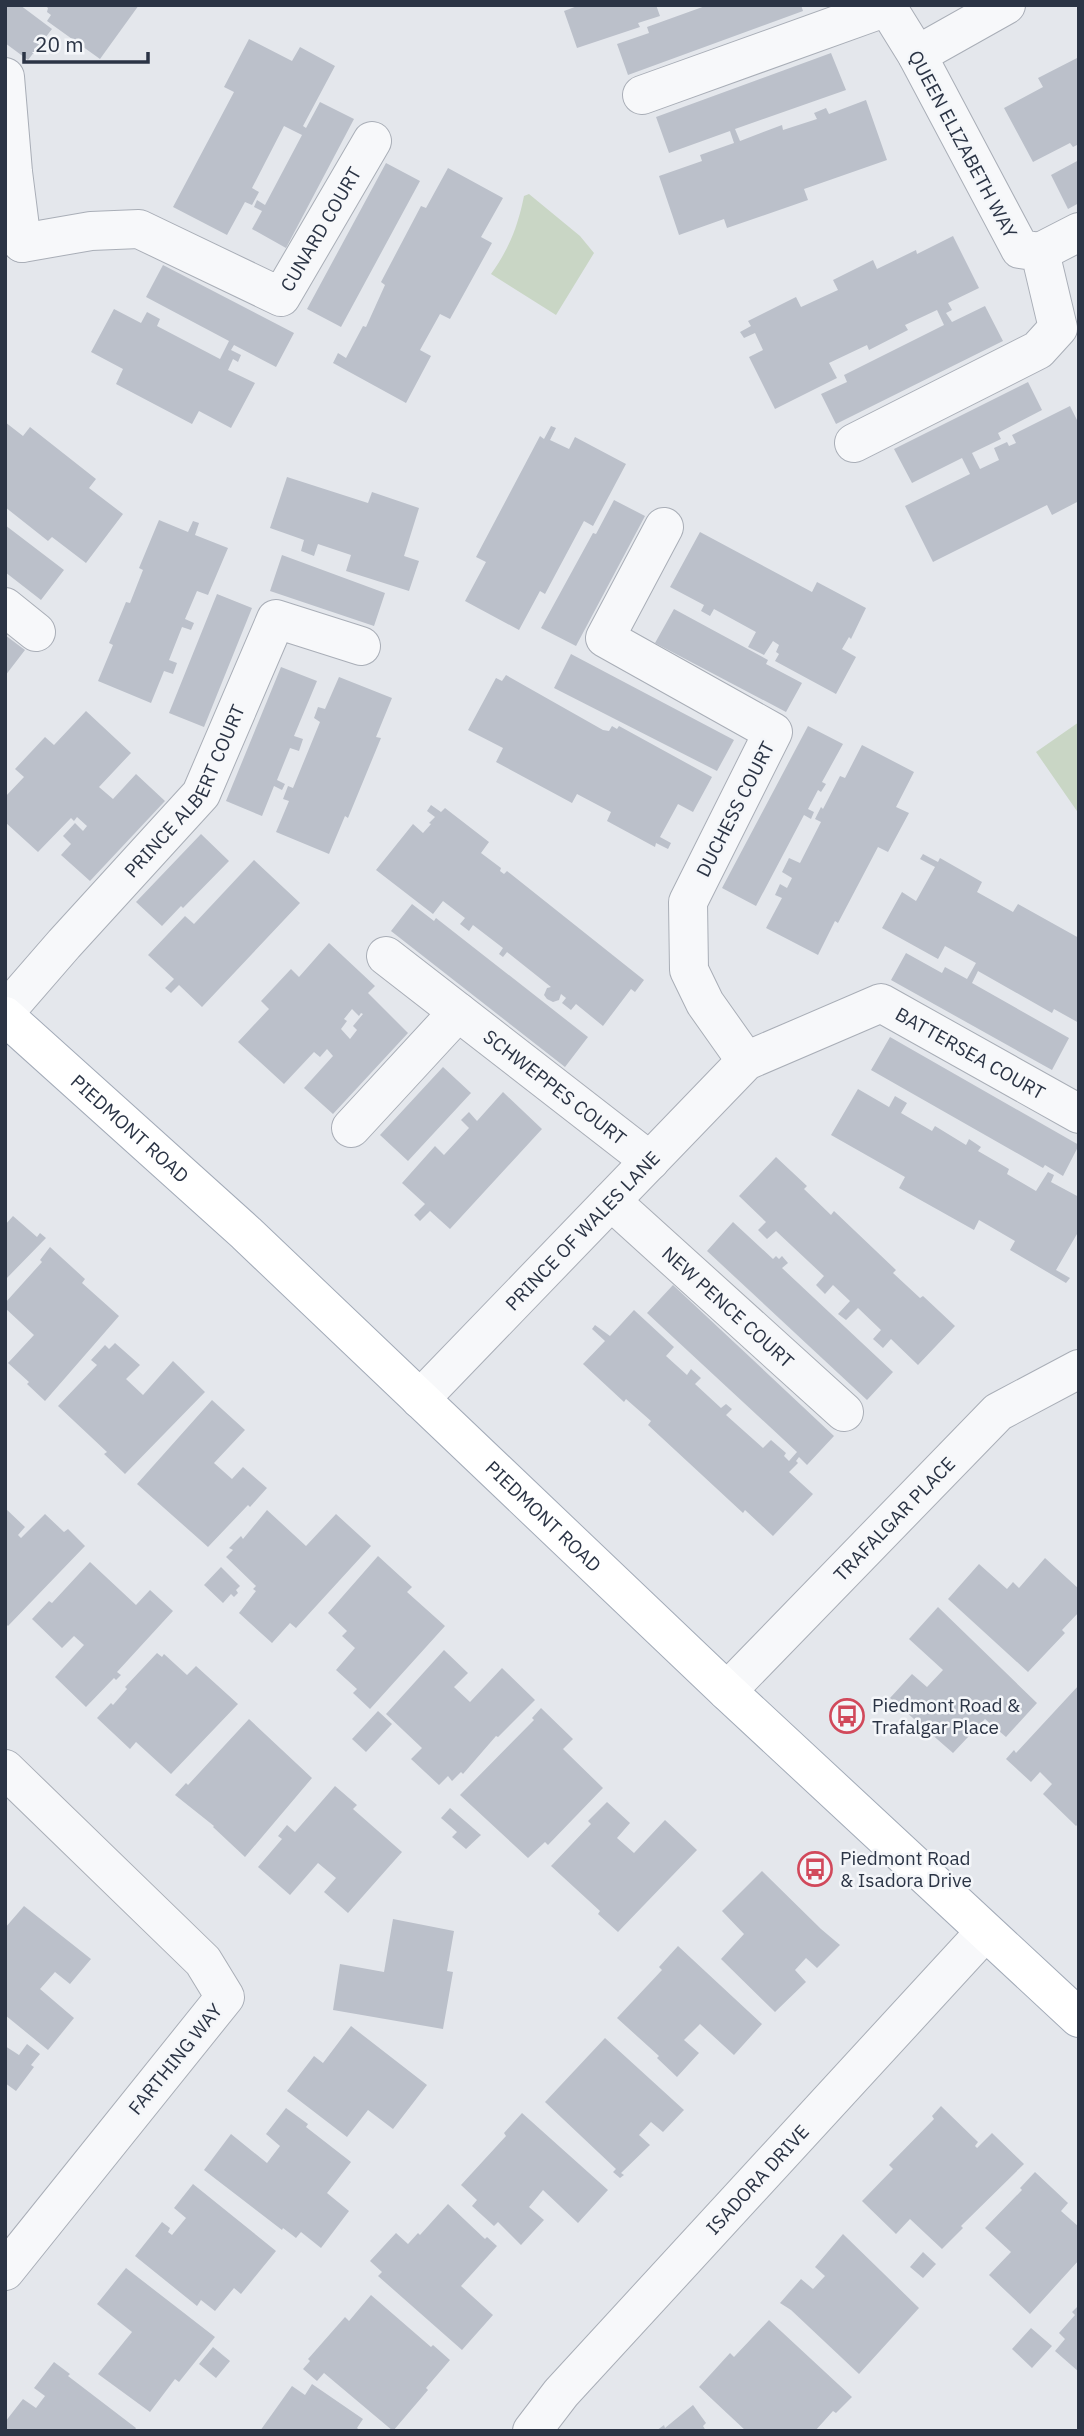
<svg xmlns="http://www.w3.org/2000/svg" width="1084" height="2436" viewBox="0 0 1084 2436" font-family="'IBM Plex Sans',sans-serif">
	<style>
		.green { fill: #c9d6c5 }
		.building { fill: #bbc0ca; fill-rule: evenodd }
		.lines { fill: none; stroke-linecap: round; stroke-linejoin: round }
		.minor-casing { stroke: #a9aeb7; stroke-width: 40 }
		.major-casing { stroke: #a3abb8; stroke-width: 40 }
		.minor { stroke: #f7f8fa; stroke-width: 38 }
		.major { stroke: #fff; stroke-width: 38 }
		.labels { text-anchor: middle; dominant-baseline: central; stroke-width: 5; stroke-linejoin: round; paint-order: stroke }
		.street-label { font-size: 19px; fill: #2b3445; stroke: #f4f6f9 }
		.poi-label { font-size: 19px; fill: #2b3445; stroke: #f4f6f9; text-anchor: start }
	</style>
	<rect width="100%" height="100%" fill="#e4e7ec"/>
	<!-- green -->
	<path class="green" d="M529,194L580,236L594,253L556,315L491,274C509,249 518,226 524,196Z
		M1079,722V814L1036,752Z"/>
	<!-- building -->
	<path class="building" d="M5,5H20L52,29L28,60L5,43Z
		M44,5H139L100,59L47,21L51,15L47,12L48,8Z
		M580,5H656L660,16L638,23L640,27L577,48L564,11Z
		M708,5H801L803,11L628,75L617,44L649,33L647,27Z
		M249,39L292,61L300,47L335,66L303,126L306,128L320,102L354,119L286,248L252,229L262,211L254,207L257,200L265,205L302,135L284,126L252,188L259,192L252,205L245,202L227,235L173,207L234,92L224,87Z
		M831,53L846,90L735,129L740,141L782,125L783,130L817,119L814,113L826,108L829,114L866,100L887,160L804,189L808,200L727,228L724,219L679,235L659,176L702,161L700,155L734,143L730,131L669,153L656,117Z
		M1079,57V144L1073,147L1070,143L1033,162L1004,108L1043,87L1038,78Z
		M1079,160V203L1068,209L1051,175Z
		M386,163L420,181L341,327L307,309Z
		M448,168L503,198L481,237L492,243L450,319L440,314L420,350L431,356L406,403L333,363L338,353L346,358L363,326L366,327L385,285L381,282L421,206L426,208Z
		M953,236L979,288L948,303L952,310L946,313L952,322L985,306L1003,341L836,424L821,394L847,382L844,375L944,325L937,310L905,325L908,330L869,350L867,345L829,363L837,378L775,409L749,357L763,350L755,333L744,338L740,332L751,326L748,321L796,297L801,307L838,290L833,280L873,260L877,269L916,250L917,254Z
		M163,265L294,333L276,367L234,345L231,350L241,355L238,362L233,359L228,370L255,383L231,428L199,411L192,424L116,384L123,369L91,352L114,309L141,323L147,312L160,319L157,326L220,359L229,341L146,297Z
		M1028,382L1042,410L998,433L1001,439L972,453L980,469L999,460L994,448L1007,442L1009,446L1016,443L1012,435L1070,406L1079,424V501L1052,515L1047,505L933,562L905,506L970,474L962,458L912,483L894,449Z
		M5,422L23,436L30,427L96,479L89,488L123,514L86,563L52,537L48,541L5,507Z
		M551,426L556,428L550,440L569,449L575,437L626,464L593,526L584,521L545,594L540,591L519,630L465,601L486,562L476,557L540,436L544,439Z
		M287,477L368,503L372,492L419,508L404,556L419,561L409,591L346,571L351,555L318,544L314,556L301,551L304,540L270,528Z
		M614,500L645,516L576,646L541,628L593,533L596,534Z
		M159,520L188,532L193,521L199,523L195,535L228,548L208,595L197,591L185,619L194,623L191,630L182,627L169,660L177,663L173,674L164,671L151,703L98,681L113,645L109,643L126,602L130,603L143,570L139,568Z
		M5,525L64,570L41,600L5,572Z
		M700,532L812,592L817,582L866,608L851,639L849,637L842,649L856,657L836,694L775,661L779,654L776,652L779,645L773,641L764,655L748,647L756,632L714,609L710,616L701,611L704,605L670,587Z
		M282,555L385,593L374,626L270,591Z
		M217,594L252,608L204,727L169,713Z
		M674,609L768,660L766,664L802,683L786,712L655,643Z
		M5,635L25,650L5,676Z
		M571,654L734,740L717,771L554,688Z
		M281,667L317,681L294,736L303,739L299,751L290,748L277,780L285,784L282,790L274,786L262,816L226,801Z
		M506,675L603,730L609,731L612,726L617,729L619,726L712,777L693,812L678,804L660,837L671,843L668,849L656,843L655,847L607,821L611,812L577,794L572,803L496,762L503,748L468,730L496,678L502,681Z
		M339,677L392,698L376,737L381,738L348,818L345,816L329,854L276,832L289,801L283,799L288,786L293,788L320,722L314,718L318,707L325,709Z
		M86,711L131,753L99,787L113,799L136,774L165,801L90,881L61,855L71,844L63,836L75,823L83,831L87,826L77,817L74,821L71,818L38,852L5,822V797L24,777L15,769L45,737L54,745Z
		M808,726L843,744L822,782L826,784L821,792L818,790L808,809L814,812L811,819L804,815L756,906L722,888Z
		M862,745L914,772L896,807L909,813L888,852L878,847L838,923L835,921L818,955L766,928L782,898L775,895L780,884L787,888L792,878L782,872L789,858L800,863L821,822L815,819L821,807L823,809L840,776L845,778Z
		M431,805L441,812L445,808L489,842L481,853L501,868L500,871L504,874L507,871L644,980L635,992L631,989L603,1026L576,1004L571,1010L562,1003L566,998L561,994L559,1000L553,1002L547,999L544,995L547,988L551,987L507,952L503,957L499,954L503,948L473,925L469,931L460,924L465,918L443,901L433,914L376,870L413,824L423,833L431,824L429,823L435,817L427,811Z
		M201,834L229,861L183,908L181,906L162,926L136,902Z
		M923,854L938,862L940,858L982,882L977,892L1013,912L1018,904L1079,938V1023L1054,1009L1052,1013L978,971L972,983L1069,1038L1052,1070L891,980L906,953L942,973L945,967L967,979L976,963L945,946L938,959L882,928L902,892L916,901L935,867L920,859Z
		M254,860L300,903L202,1007L179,985L171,993L165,988L174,979L148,955L185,916L194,924Z
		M412,904L434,921L436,918L588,1037L565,1067L391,931Z
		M329,943L375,986L368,993L408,1033L333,1114L304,1088L333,1056L327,1049L320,1057L314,1052L284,1084L238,1042L269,1009L261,1001L291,969L299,977ZM352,1009L359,1016L361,1013L363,1014L353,1026L357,1030L350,1039L341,1029L347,1021L344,1019Z
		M890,1037L1079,1145L1063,1176L1045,1165L1043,1168L871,1070Z
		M443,1067L471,1093L408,1161L380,1135Z
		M858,1089L889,1107L895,1096L907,1103L901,1113L932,1131L935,1126L966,1145L969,1139L981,1147L978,1151L1009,1169L1007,1174L1036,1191L1048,1172L1054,1175L1051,1182L1079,1197V1235L1077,1234L1056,1270L1070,1278L1066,1283L1010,1250L1015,1241L979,1220L974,1230L899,1188L905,1177L831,1135Z
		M503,1092L542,1129L450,1229L430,1211L420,1221L414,1215L425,1204L402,1183L435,1146L444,1155L469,1128L461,1120L469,1112L477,1121Z
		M776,1157L807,1186L804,1189L831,1215L834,1211L896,1270L893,1273L920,1298L923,1296L955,1326L918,1365L891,1339L883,1348L873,1339L881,1330L858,1308L846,1320L838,1314L850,1301L833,1285L825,1294L816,1285L824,1276L776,1231L767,1239L758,1230L766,1222L739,1196Z
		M13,1216L37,1237L40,1233L46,1238L5,1280V1225Z
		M733,1222L773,1259L776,1256L779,1259L782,1256L788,1263L782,1268L893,1372L867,1400L707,1251Z
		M50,1247L85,1279L82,1283L119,1316L45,1401L27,1384L29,1382L8,1363L34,1335L5,1308V1303L42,1262L40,1260Z
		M673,1285L834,1436L807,1465L799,1457L796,1461L798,1463L789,1472L813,1494L773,1536L745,1510L743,1513L648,1425L651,1421L626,1399L624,1402L583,1364L605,1341L592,1329L595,1325L610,1336L634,1310L674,1347L666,1356L687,1375L691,1369L701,1378L695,1384L721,1408L726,1404L732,1409L726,1415L763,1448L771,1440L786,1453L784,1456L789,1461L797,1452L647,1313Z
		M115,1343L140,1365L126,1379L143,1395L173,1361L205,1392L125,1474L104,1454L107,1452L58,1406L97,1365L91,1360L105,1345L109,1349Z
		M212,1400L245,1430L214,1463L232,1479L243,1467L267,1488L250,1507L248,1505L208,1547L137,1484Z
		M5,1508L25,1527L18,1535L21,1538L45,1514L64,1532L68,1529L85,1546L8,1626L5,1623Z
		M267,1510L306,1546L336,1514L371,1546L296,1628L290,1623L272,1643L239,1613L256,1591L253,1589L256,1586L226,1557L233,1550L229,1548L241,1536L243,1539Z
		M378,1556L412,1587L407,1592L445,1626L370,1709L353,1693L357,1689L336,1670L355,1648L342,1636L347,1631L328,1613Z
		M1045,1558L1079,1589V1612L1062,1630L1065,1633L1028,1672L948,1599L979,1564L1007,1589L1013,1582L1019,1588Z
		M90,1562L136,1605L150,1590L173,1611L117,1672L121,1675L116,1680L114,1678L86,1707L55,1677L84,1645L74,1636L62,1648L32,1619L49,1601L52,1603Z
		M221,1567L240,1586L236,1590L238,1593L234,1597L231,1594L223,1603L204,1585Z
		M938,1607L1037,1703L1006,1737L985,1719L953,1753L890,1698L912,1674L927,1687L943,1670L909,1639Z
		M444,1650L468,1673L454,1687L470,1702L502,1668L535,1700L498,1737L496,1736L463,1774L461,1772L452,1781L448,1776L439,1785L411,1759L422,1748L386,1714Z
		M157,1653L162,1657L164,1654L187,1675L196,1666L238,1704L171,1774L136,1742L130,1749L97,1718L111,1703L113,1705L127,1689L125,1687Z
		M1079,1685V1823L1076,1826L1043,1794L1052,1784L1040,1772L1031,1782L1006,1759L1014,1750L1016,1753Z
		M541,1708L573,1739L563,1749L603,1788L548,1845L545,1842L528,1858L460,1795L534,1720L532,1718Z
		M378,1711L392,1724L366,1752L352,1739Z
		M249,1719L312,1778L245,1857L213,1827L214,1826L175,1795L186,1783L188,1785Z
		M335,1786L357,1805L353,1809L402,1852L348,1913L324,1892L336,1878L318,1863L290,1895L258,1867L282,1839L278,1836L287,1825L295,1832Z
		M607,1802L630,1823L617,1838L634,1853L665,1820L697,1850L618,1932L598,1914L600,1911L551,1866L591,1824L588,1821Z
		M450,1808L481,1835L466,1849L452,1837L457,1832L441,1818Z
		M762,1871L821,1929L840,1945L817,1968L806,1958L795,1970L806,1982L775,2012L721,1959L744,1934L722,1911Z
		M24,1906L91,1959L70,1984L55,1972L40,1989L74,2018L48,2050L5,2015V1928Z
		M393,1919L454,1931L447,1971L453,1972L443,2029L333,2010L340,1964L384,1972Z
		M678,1946L762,2024L734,2055L700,2024L684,2040L699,2053L677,2077L657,2058L659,2056L617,2018L662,1970L659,1967Z
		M351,2026L427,2085L393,2129L368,2110L347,2137L287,2091L314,2056L323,2063Z
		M605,2038L684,2110L663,2132L651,2122L639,2135L650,2145L621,2173L624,2175L620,2178L613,2172L616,2169L545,2102Z
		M27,2044L40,2054L31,2065L34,2067L16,2091L5,2083V2046L19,2055Z
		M941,2106L978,2142L975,2146L977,2148L992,2133L1024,2164L961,2226L963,2228L942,2249L910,2219L896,2234L862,2201L893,2169L889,2165L934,2119L932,2116Z
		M286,2108L308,2124L306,2127L351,2162L327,2193L349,2211L321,2248L301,2232L296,2238L283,2228L282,2230L204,2170L231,2134L267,2163L280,2146L266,2134Z
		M522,2113L608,2190L578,2223L543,2190L529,2207L544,2220L521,2245L498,2222L494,2226L472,2206L477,2200L461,2185L506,2136L504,2133Z
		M1035,2172L1068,2203L1061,2211L1079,2227V2260L1030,2314L989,2275L1011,2252L985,2228L1022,2190L1020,2188Z
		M193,2184L276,2251L241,2294L234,2288L215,2311L201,2300L197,2306L135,2256L162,2222L170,2228L168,2232L172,2235L186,2218L174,2208Z
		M448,2204L485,2239L487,2237L497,2246L461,2286L493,2315L462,2350L378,2276L382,2272L370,2261L396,2233L408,2244L418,2233L420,2235Z
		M843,2234L919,2308L859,2374L791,2310L780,2303L801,2279L813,2289L825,2276L815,2267Z
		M923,2252L936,2264L923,2278L910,2267Z
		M126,2268L215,2337L179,2382L175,2379L150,2412L98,2374L132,2332L97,2304Z
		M371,2295L431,2347L433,2345L450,2360L426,2388L428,2390L393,2431L324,2373L317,2381L303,2369L310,2361L308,2359L345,2317L349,2321Z
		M1079,2305V2372L1055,2351L1065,2339L1059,2333L1075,2315L1072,2312Z
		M769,2320L852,2397L836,2413L833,2411L815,2431H746L699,2387L730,2353L734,2357Z
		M1031,2328L1052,2346L1032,2368L1012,2349Z
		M213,2347L230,2361L216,2378L199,2364Z
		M54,2362L70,2374L68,2376L136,2428L134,2431H5V2422L23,2399L36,2408L45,2396L34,2388Z
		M312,2384L363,2419L357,2428L361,2431H260L292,2386L305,2395Z
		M693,2405L706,2423L703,2426L706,2431H656L664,2425L665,2428Z"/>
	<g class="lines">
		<!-- minor casing -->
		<g class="minor-casing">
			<g id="minor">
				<path d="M917,55L1006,5"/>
				<path d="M5,77L13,172L22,243"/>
				<path d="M642,95L887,7"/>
				<path id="s1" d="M22,243L91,231L139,229L281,297L372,141"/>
				<path d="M1040,252L1079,232"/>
				<path d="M854,443L1038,350L1058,328L1040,252L1020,249L917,55L886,5"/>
				<path d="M664,527L605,638L773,732L688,902L689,970L705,1003L746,1061"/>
				<path d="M5,607L36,632"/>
				<path id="s2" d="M386,956L650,1161"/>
				<path id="s3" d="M5,1012L64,944L201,794L276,619L361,646"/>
				<path d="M351,1128L458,1012"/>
				<path id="s4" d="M611,1201L844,1412"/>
				<path id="s5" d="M420,1399L746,1061L881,1003L1079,1114"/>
				<path id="s6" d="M727,1691L998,1412L1079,1369"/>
				<path d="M5,1769L203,1961L225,1997L5,2271"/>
				<path id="s7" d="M532,2431L561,2393L985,1932"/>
			</g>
		</g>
		<!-- major casing -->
		<g class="major-casing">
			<g id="major">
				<path id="s8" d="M5,1016L246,1233L727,1691L1079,2018"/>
			</g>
		</g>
		<!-- minor -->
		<use href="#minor" class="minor"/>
		<!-- major -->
		<use href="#major" class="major"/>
	</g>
	<!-- icons -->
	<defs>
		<g id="bus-ring" transform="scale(1.75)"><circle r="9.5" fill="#f4f6f9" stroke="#d1495b" stroke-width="1.5"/><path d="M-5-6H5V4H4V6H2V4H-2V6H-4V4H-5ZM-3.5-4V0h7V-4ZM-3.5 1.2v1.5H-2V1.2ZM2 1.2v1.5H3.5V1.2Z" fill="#d1495b"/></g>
	</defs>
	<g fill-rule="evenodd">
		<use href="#bus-ring" x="847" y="1716"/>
		<use href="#bus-ring" x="815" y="1869"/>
	</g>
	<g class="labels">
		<!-- street labels -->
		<g class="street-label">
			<text transform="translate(963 144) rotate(62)">QUEEN ELIZABETH WAY</text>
			<text stroke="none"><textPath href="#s1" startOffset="354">CUNARD COURT</textPath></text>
			<text stroke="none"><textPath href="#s3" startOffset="287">PRINCE ALBERT COURT</textPath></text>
			<text transform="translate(735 809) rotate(-63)">DUCHESS COURT</text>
			<text stroke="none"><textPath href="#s5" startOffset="719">BATTERSEA COURT</textPath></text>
			<text stroke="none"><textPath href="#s2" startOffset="214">SCHWEPPES COURT</textPath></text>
			<text stroke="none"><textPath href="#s8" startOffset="168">PIEDMONT ROAD</textPath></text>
			<text stroke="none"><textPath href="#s5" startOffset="234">PRINCE OF WALES LANE</textPath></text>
			<text stroke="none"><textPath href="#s4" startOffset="158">NEW PENCE COURT</textPath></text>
			<text stroke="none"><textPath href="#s8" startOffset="735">PIEDMONT ROAD</textPath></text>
			<text stroke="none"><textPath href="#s6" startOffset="240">TRAFALGAR PLACE</textPath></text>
			<text transform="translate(175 2059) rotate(-51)">FARTHING WAY</text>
			<text stroke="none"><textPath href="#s7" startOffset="338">ISADORA DRIVE</textPath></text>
		</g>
		<!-- poi labels -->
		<g class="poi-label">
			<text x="872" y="1705">Piedmont Road &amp;<tspan x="872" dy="22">Trafalgar Place</tspan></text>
			<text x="840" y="1858">Piedmont Road<tspan x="840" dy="22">&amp; Isadora Drive</tspan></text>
		</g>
	</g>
	<!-- border -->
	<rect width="1084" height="2436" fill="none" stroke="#2b3445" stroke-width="14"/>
	<!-- scale -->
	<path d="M24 52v10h124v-10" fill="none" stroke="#2b3445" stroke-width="3.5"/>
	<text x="35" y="52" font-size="21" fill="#2b3445" stroke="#f4f6f9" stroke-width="5" paint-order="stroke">20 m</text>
</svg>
